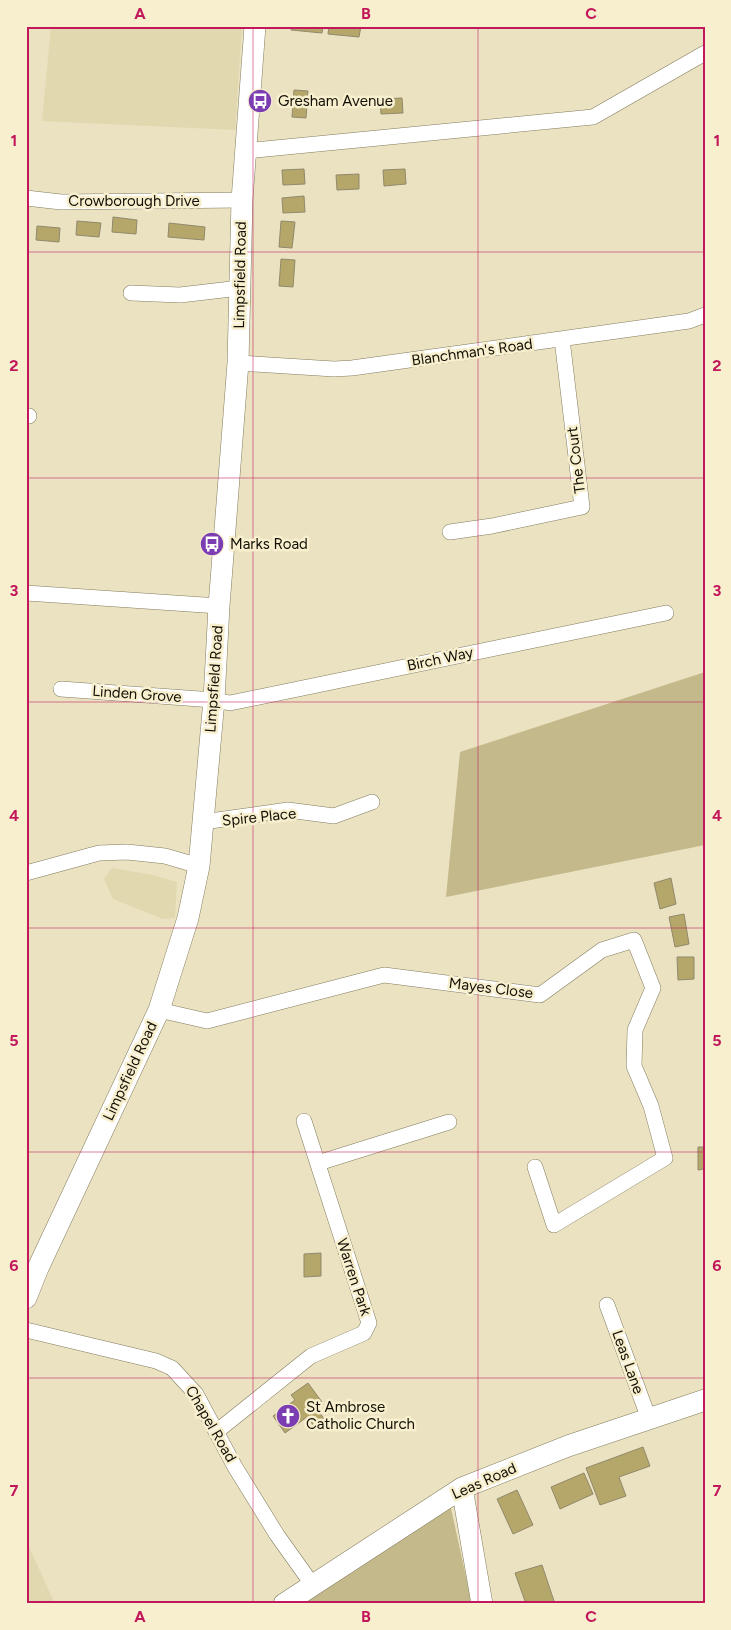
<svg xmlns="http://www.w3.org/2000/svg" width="731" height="1630" viewBox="0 0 731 1630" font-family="Figtree,sans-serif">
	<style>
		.built { fill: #e2d8b0 }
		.green { fill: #c4b98b }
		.building { fill: #b5a669; stroke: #91896c }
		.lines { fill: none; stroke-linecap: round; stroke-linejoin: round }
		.street-casing { stroke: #837c5e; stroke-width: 16 }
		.secondary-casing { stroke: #837c5e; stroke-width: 22 }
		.street { stroke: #fff; stroke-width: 15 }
		.secondary { stroke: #fff; stroke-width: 21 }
		.grid { fill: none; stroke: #c2185b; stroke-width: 1; stroke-opacity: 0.55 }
		.labels { text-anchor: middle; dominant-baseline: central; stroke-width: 5; stroke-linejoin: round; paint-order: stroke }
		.poi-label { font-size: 15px; fill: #120f05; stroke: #f7efce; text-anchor: start }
		.street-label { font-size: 15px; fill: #120f05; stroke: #f7efce }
		.neatline { fill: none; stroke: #c2185b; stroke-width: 2 }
		.grid-label { font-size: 16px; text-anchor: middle; font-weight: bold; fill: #c2185b }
	</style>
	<rect width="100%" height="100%" fill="#eae2c1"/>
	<!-- built -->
	<path class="built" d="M51,26H242L235,130L42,121Z
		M112,868L153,875L177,882L175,918L163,919L113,899L104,879Z
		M26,1546L29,1547L55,1604H26Z"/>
	<!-- green -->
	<path class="green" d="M705,672V845L446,897L460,752Z
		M450,1504L472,1604H294Z"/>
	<!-- building -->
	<path class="building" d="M291,26H323L322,33L291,30Z
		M329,26H361L359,37L328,34Z
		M294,90L308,91L306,118L292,117Z
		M402,98L403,113L381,114L380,99Z
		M304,169L305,184L283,185L282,170Z
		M405,169L406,184L384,186L383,170Z
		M359,174V189L337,190L336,175Z
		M304,196L305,212L283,213L282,198Z
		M113,217L137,220L136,234L112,232Z
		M77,221L101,223L99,237L76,235Z
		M281,221L295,222L292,248L279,247Z
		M169,223L205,227L204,240L168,237Z
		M37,226L60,228L59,242L36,240Z
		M281,259L295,260L293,287L279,286Z
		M671,878L676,904L660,909L654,883Z
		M684,914L689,944L675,947L669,917Z
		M677,957H694V979L678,980Z
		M698,1147H705V1169L698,1170Z
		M321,1253V1276L304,1277V1254Z
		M308,1383L322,1402L316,1407L324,1419L314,1426L307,1417L285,1433L273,1416L295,1400L291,1395Z
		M643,1447L650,1466L619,1477L626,1496L600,1505L586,1468Z
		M584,1473L593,1494L560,1509L551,1487Z
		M517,1490L533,1525L513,1534L497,1499Z
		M542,1565L554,1601L546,1604H526L515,1573Z"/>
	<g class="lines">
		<!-- street casing -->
		<g class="street-casing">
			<path id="street" d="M245,151L593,117L705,53
				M26,198L61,202L242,200
				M131,293L180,295L240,288
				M238,363L334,369L352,368L689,321L705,315
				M26,416H29
				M450,532L492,526L582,507L562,339
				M26,593L219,606
				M61,689L214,700L230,703L666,613
				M203,822L288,810L334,816L372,802
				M26,873L99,853L127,852L165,856L199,866
				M159,1010L207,1021L384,975L540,995L602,950L634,940L653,988L635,1030L634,1066L651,1106L665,1158L554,1225L535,1167
				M318,1163L449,1122
				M607,1305L649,1419
				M26,1330L156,1361L172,1368L196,1394L235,1467L277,1535L312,1584
				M216,1432L311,1356L364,1333L369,1323L304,1121"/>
		</g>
		<!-- secondary casing -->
		<g class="secondary-casing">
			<path id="secondary" d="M26,1298L38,1268L159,1010L188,918L199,866L214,700L219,606L238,363L242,200L255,26
				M462,1488L482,1604
				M284,1604L462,1488L568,1446L705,1400"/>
		</g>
		<!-- street -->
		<use href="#street" class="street"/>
		<!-- secondary -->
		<use href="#secondary" class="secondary"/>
	</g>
	<!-- grid -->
	<path class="grid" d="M253,26V1604M478,26V1604M26,252H705M26,478H705M26,702H705M26,928H705M26,1152H705M26,1378H705"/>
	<!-- icons -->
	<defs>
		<g id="bus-disc" transform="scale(1.25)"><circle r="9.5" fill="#7c3db2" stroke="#f7efce"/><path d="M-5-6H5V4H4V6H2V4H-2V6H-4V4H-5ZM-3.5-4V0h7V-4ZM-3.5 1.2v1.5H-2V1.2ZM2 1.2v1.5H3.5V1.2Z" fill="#fff"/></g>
		<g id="church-disc" transform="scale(1.25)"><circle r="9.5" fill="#7c3db2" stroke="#f7efce"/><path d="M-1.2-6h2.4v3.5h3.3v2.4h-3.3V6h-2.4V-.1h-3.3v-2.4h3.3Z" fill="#fff"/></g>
	</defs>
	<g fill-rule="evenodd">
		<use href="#bus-disc" x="260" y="101"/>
		<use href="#bus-disc" x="212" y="544"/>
		<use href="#church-disc" x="288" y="1416"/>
	</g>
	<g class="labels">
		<!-- poi labels -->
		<g class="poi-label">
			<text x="278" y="101">Gresham Avenue</text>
			<text x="230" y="544">Marks Road</text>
			<text x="306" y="1407">St Ambrose<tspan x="306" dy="17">Catholic Church</tspan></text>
		</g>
		<!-- street labels -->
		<g class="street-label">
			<text x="134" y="201">Crowborough Drive</text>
			<text transform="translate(240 275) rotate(-89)">Limpsfield Road</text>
			<text transform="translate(472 352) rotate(-8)">Blanchman's Road</text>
			<text transform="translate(576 460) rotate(-97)">The Court</text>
			<text transform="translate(440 659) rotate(-12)">Birch Way</text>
			<text transform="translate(214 679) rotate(-86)">Limpsfield Road</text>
			<text transform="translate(137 694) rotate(4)">Linden Grove</text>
			<text transform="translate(259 817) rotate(-6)">Spire Place</text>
			<text transform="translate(491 988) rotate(7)">Mayes Close</text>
			<text transform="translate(130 1071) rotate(-65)">Limpsfield Road</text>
			<text transform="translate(354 1277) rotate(72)">Warren Park</text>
			<text transform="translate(628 1362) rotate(70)">Leas Lane</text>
			<text transform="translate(211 1424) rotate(60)">Chapel Road</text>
			<text transform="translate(484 1481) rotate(-24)">Leas Road</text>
		</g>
	</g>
	<!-- border -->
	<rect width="731" height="1630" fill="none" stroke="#f7efce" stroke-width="55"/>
	<rect x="28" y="28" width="676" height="1574" class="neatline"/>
	<g class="grid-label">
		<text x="140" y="19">A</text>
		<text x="366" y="19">B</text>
		<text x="591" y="19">C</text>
		<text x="14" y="146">1</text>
		<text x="717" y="146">1</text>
		<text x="14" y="371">2</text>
		<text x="717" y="371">2</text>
		<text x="14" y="596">3</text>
		<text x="717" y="596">3</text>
		<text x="14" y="821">4</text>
		<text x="717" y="821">4</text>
		<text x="14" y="1046">5</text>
		<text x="717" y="1046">5</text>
		<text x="14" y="1271">6</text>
		<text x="717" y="1271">6</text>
		<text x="14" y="1496">7</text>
		<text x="717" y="1496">7</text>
		<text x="140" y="1622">A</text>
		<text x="366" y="1622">B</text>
		<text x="591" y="1622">C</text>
	</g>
</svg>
